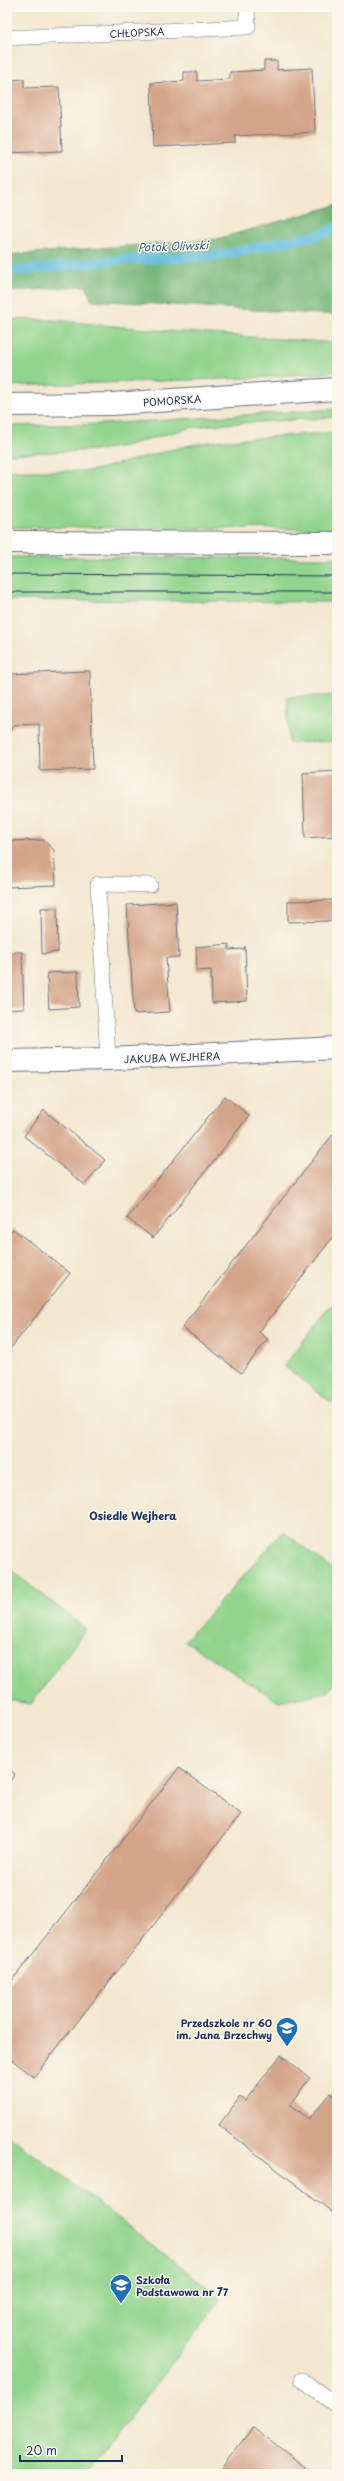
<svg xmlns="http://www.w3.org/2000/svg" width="344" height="2481" viewBox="0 0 344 2481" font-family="'Playpen Sans',sans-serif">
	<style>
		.green { fill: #91d48c; stroke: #568275 }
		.forest { fill: #74b678; stroke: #48726b }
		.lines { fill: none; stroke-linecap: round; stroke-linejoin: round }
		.stream { stroke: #5fbcdd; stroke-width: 10 }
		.building { fill: #d4a489 }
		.service-casing { stroke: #676f86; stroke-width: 16 }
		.minor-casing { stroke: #676f86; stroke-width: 24 }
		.tertiary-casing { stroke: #676f86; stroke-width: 24 }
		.service { stroke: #fff; stroke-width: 15 }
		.minor { stroke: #fff; stroke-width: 22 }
		.tertiary { stroke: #fff; stroke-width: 22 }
		.tram { stroke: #1b2f5e; stroke-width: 1 }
		.labels { text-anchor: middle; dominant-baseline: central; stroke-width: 3; stroke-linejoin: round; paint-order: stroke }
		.street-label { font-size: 10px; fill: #1b2f5e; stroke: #fbf7ec }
		.poi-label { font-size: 10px; font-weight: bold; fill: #1b2f5e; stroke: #fbf7ec; text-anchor: end }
		.water-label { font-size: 11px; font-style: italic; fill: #2f5984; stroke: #fbf7ec }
		.neighbourhood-label { font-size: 11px; font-weight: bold; fill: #1b2f5e; stroke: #fbf7ec }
	</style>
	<rect width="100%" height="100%" fill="#fbf7ec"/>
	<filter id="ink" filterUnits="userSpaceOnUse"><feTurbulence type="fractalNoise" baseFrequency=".025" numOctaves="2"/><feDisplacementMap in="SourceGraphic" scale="8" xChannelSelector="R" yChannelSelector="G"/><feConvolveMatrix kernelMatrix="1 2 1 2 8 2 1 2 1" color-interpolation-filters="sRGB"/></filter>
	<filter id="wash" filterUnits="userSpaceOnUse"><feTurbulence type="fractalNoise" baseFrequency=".012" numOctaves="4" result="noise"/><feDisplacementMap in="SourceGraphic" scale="16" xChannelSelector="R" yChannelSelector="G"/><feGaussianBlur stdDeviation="0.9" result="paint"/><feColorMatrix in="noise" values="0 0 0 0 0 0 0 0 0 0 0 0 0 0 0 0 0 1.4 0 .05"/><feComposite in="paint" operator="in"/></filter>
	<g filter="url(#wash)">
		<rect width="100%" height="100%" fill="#f3e7cf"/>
		<!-- green -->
		<path class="green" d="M7,319L52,320L155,330L337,343V372L250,378L7,386Z
			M337,409V417L211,425L189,428L124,446L98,450L7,454V426L104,424Z
			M337,432V529L7,527V471H91L186,446L214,441Z
			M7,557L337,558V602L7,600Z
			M337,695V741L289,743L287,697Z
			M330,1306L337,1311V1396L332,1403L284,1366Z
			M283,1531L337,1573V1681L328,1692L279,1702L185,1641Z
			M7,1567L86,1629L31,1704L7,1700Z
			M7,2134L222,2298L87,2474H7Z"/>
		<!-- forest -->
		<path class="forest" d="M337,205V315L91,300L86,286L7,292V255L217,239Z"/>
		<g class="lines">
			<!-- stream -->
			<path class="stream" d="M7,272L117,260L214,256L319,235L337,227"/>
		</g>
		<g id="blocks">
			<!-- building -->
			<path class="building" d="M264,61H277V70L312,68L315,132L235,136V143L153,147L151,83L184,81V72H197V81L230,79V72L264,70Z
				M24,79V88L59,87L62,151L7,153V89H12V80Z
				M90,671L93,769L40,771L39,724L14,725L7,733V674Z
				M337,771V836L305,838L303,773Z
				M43,840L54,850L56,885L7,887V841Z
				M337,900V921L288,922V901Z
				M176,902L179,957L166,958L170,1012L134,1014L127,905Z
				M41,908H57L58,952L42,954Z
				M229,944V950L244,949L245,946L247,1001L212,1003L211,970L197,971L196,947Z
				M7,952H22L24,1009L7,1010Z
				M78,972L79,1007L49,1009L47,973Z
				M225,1096L249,1116L153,1238L127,1218Z
				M44,1110L105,1160L85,1185L24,1136Z
				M337,1129V1232L259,1332L268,1339L241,1373L182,1327Z
				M13,1229L70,1273L7,1353V1236Z
				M7,1768L15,1774L7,1785Z
				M179,1768L241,1814L34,2077L7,2056V1987Z
				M281,2055L310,2078L290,2104L309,2119L330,2093L337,2098V2216L219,2125L240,2097L245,2101Z
				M253,2427L314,2474H217Z"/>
		</g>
	</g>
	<g filter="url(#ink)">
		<use href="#blocks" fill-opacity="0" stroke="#676f86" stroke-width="1"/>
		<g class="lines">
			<!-- service casing -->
			<g class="service-casing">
				<path id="service" d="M7,38L248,27L247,7
					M108,1059L98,884L150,885
					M302,2380L337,2406"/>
			</g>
			<!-- minor casing -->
			<g class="minor-casing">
				<path id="minor" d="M7,1061L108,1059L337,1048"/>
			</g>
			<!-- tertiary casing -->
			<g class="tertiary-casing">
				<path id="tertiary" d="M7,405L112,404L337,389
					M7,542L337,543"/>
			</g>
			<!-- service -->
			<use href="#service" class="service"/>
			<!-- minor -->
			<use href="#minor" class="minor"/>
			<!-- tertiary -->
			<use href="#tertiary" class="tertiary"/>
			<!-- tram -->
			<path class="tram" d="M7,574L337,576
				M7,592H337"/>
		</g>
	</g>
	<!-- icons -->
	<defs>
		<g id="school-pin" transform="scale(1.15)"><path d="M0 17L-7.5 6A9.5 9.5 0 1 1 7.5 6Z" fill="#1f6fb2" stroke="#fbf7ec"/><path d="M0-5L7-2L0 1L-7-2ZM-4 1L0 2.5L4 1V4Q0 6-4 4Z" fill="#fff"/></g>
	</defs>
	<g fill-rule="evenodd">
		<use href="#school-pin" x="287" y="2028"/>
		<use href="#school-pin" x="121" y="2285"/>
	</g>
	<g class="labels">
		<!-- street labels -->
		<g class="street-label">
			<text transform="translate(137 32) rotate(-3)">CHŁOPSKA</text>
			<text transform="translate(172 400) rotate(-4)">POMORSKA</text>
			<text transform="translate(172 1057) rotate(-2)">JAKUBA WEJHERA</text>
		</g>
		<!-- poi labels -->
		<g class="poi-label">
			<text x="272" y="2022">Przedszkole nr 60<tspan x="272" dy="12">im. Jana Brzechwy</tspan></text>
			<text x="136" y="2279" text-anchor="start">Szkoła<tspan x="136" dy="12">Podstawowa nr 77</tspan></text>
		</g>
		<!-- water labels -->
		<g class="water-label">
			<text transform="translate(173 246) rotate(-2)">Potok Oliwski</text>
		</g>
		<!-- neighbourhood labels -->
		<g class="neighbourhood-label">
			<text x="133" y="1515">Osiedle Wejhera</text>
		</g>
	</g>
	<!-- margin -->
	<rect width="344" height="2481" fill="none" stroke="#fbf7ec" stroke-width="24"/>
	<!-- scale -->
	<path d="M20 2455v6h102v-6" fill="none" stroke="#1b2f5e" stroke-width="2"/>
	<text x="26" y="2455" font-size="12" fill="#1b2f5e" stroke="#fbf7ec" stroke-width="3" paint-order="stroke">20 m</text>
</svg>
